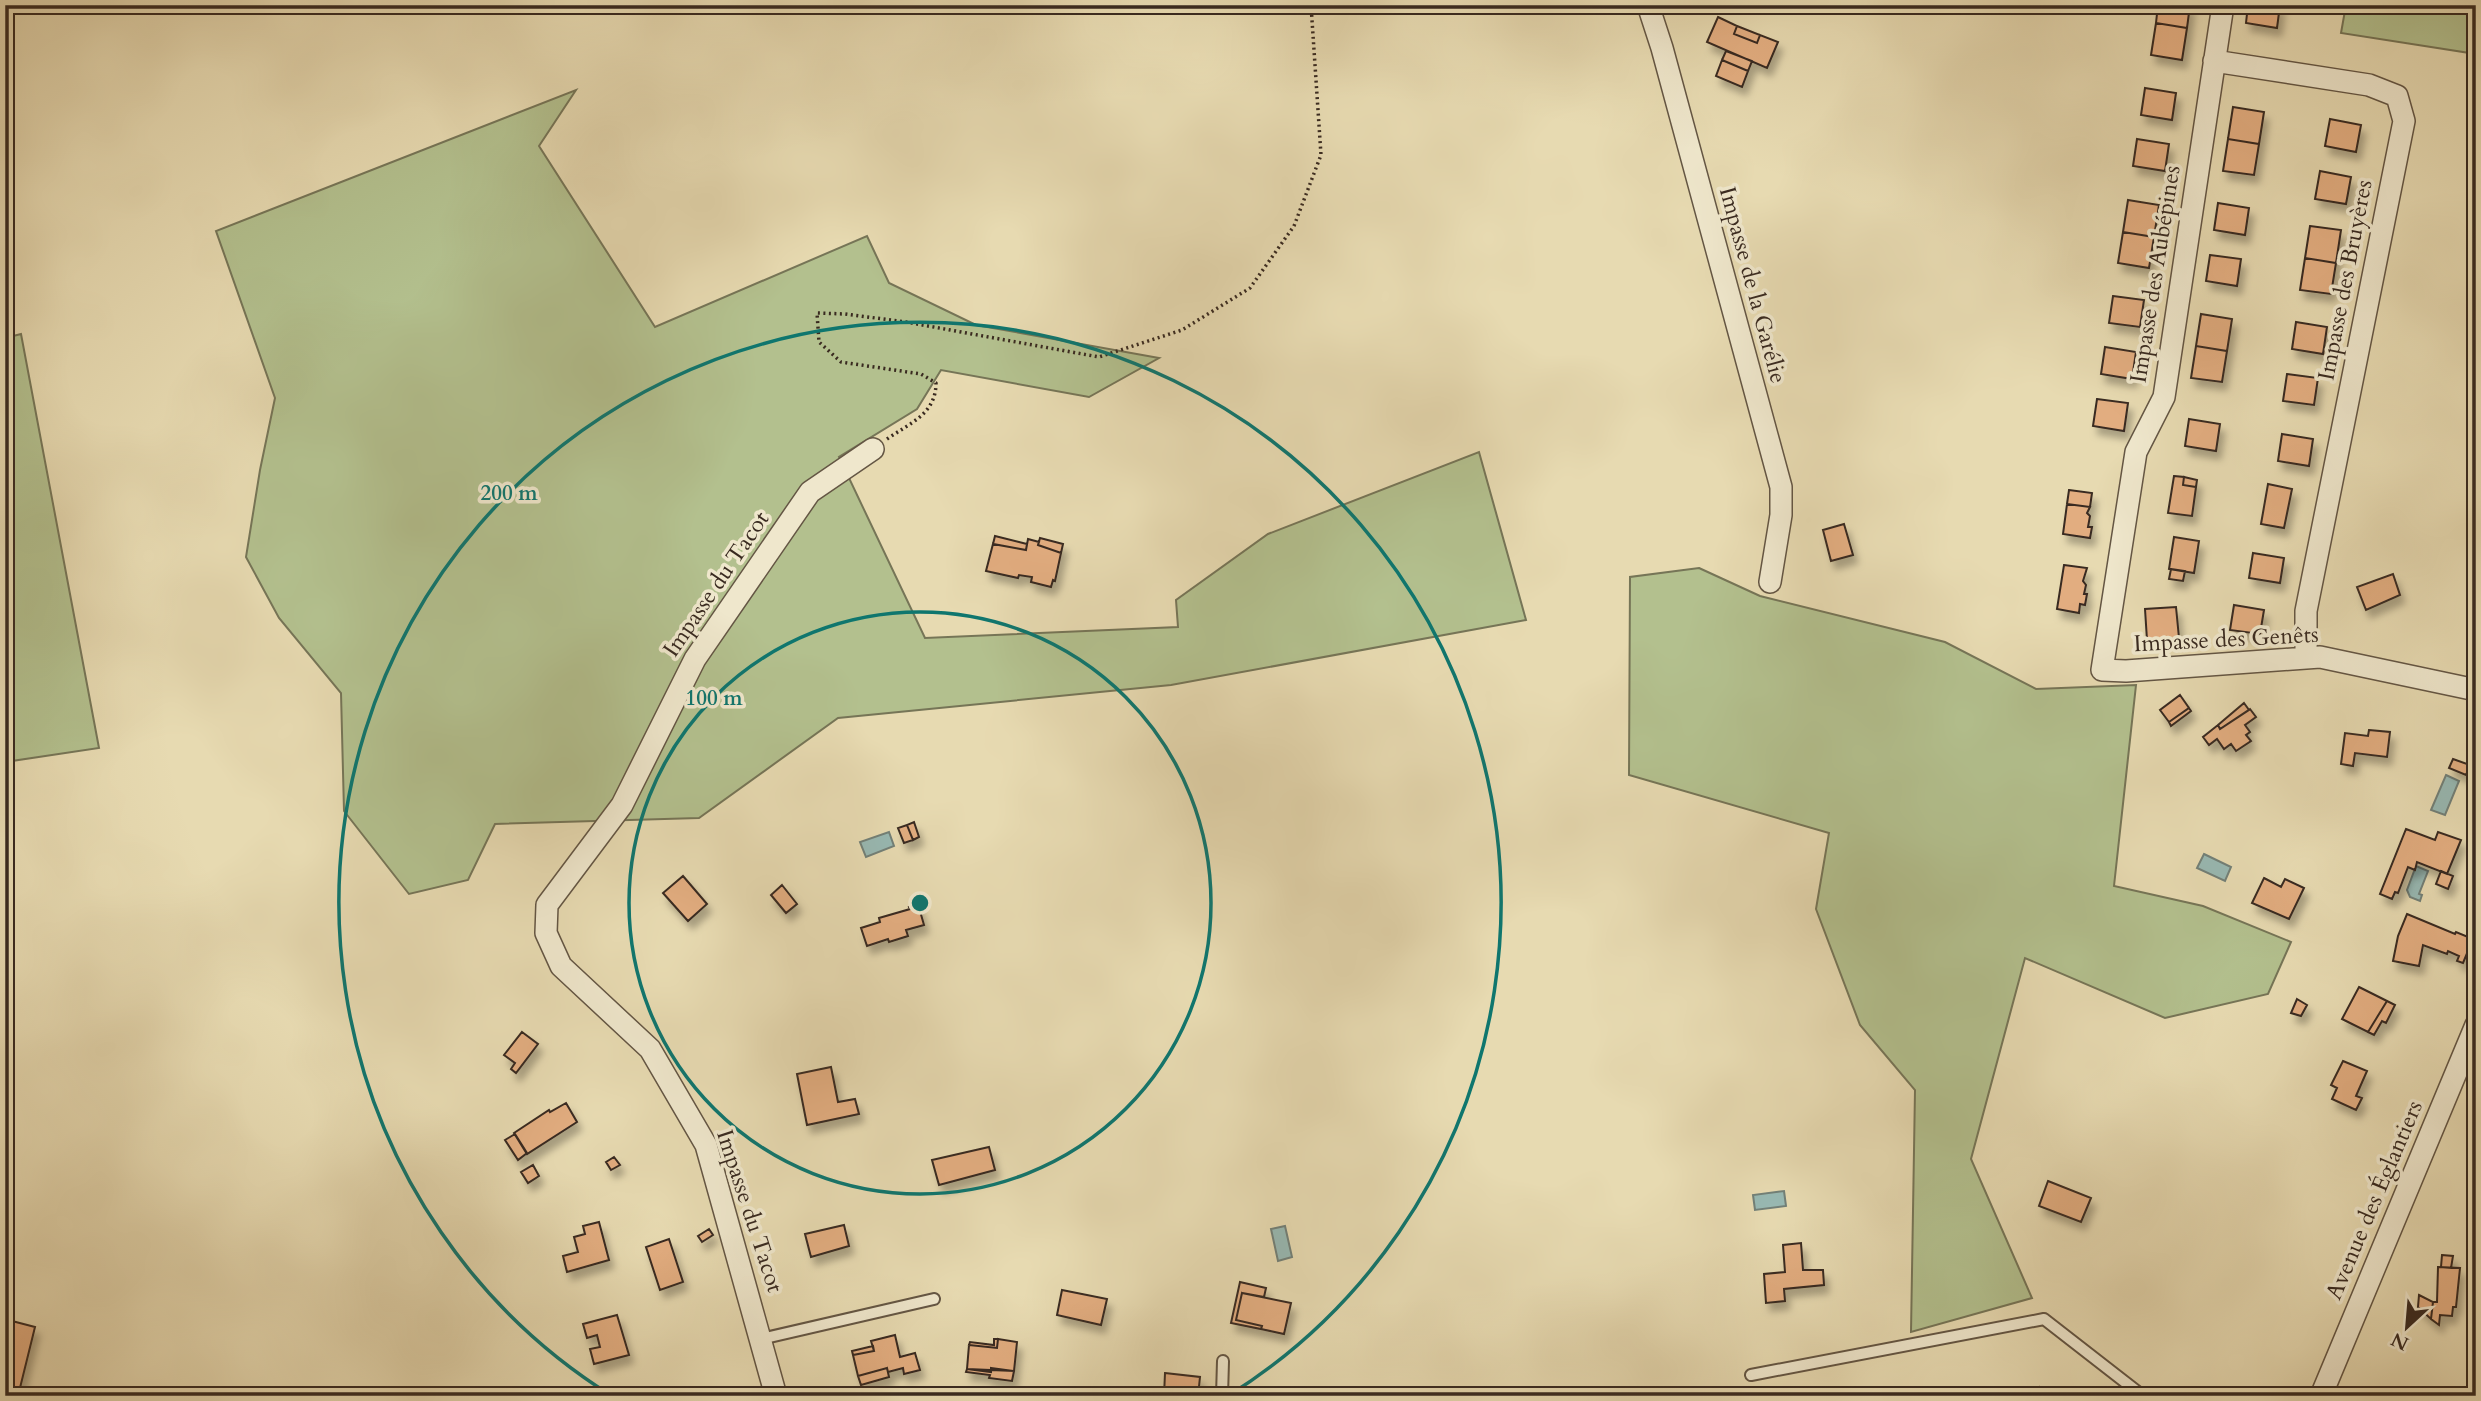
<svg xmlns="http://www.w3.org/2000/svg" width="2481" height="1401" viewBox="0 0 2481 1401" font-family="Cardo,serif">
	<style>
		.green { fill: #b3c08e; stroke: #767557; stroke-width: 2 }
		.water { fill: #98b9b3; stroke: #728078; stroke-width: 2 }
		.building { fill: #e2ad80; stroke: #392a20; stroke-width: 2; filter: url(#shadow) }
		.lines { fill: none; stroke-linecap: round; stroke-linejoin: round }
		.lane-casing { stroke: #645644; stroke-width: 14 }
		.street-casing { stroke: #645644; stroke-width: 24 }
		.path { stroke: #392a20; stroke-width: 3.5; stroke-dasharray: 2 3.5; stroke-linecap: butt }
		.lane { stroke: #efe7cc; stroke-width: 10 }
		.street { stroke: #efe7cc; stroke-width: 21 }
		.ring { fill: none; stroke: #0f766e; stroke-width: 3.5 }
		.labels { text-anchor: middle; dominant-baseline: central; stroke-width: 7; stroke-linejoin: round; paint-order: stroke }
		.street-label { font-size: 23px; fill: #392a20; stroke: #efe7cc }
		.centre { fill: #0f766e; stroke: #efe7cc; stroke-width: 3.5 }
		.ring-label { font-size: 21px; text-anchor: middle; font-weight: bold; fill: #0f766e; stroke: #efe7cc; stroke-width: 7; stroke-linejoin: round; paint-order: stroke }
	</style>
	<defs>
		<filter id="shadow"><feDropShadow dx="4.5" dy="8" stdDeviation="3.5" flood-color="#0004"/></filter>
	</defs>
	<rect width="100%" height="100%" fill="#e7dab1"/>
	<filter id="stains"><feTurbulence type="fractalNoise" baseFrequency=".00286" numOctaves="4"/><feColorMatrix values="0 0 0 0 .2 0 0 0 0 .09 0 0 0 0 .02 0 0 0 .5 -.17"/></filter>
	<radialGradient id="worn" r=".72"><stop offset=".6" stop-color="#630" stop-opacity="0"/><stop offset="1" stop-color="#630" stop-opacity=".3"/></radialGradient>
	<!-- green -->
	<path class="green" d="M2346,5H2476V54L2341,33Z
		M576,90L539,146L655,327L867,236L889,283L976,325L1159,358L1089,397L941,370L917,409L839,457L925,638L1178,627L1176,600L1268,534L1479,452L1526,620L1171,685L838,718L699,818L495,824L468,880L409,894L344,811L341,693L279,618L246,557L260,470L275,398L216,231Z
		M21,334L99,748L5,762V338Z
		M1699,568L1760,596L1945,642L2036,689L2136,685L2114,886L2203,906L2291,942L2268,994L2165,1018L2025,958L1971,1159L2032,1298L1911,1332L1915,1090L1860,1025L1816,909L1829,833L1629,775L1630,577Z"/>
	<!-- water -->
	<path class="water" d="M2446,775L2459,781L2445,815L2431,810Z
		M889,832L894,846L866,857L860,842Z
		M2204,854L2231,867L2225,881L2197,868Z
		M2416,866L2428,871L2419,894L2422,895L2420,901L2410,897L2407,890Z
		M1784,1191L1786,1206L1755,1210L1753,1195Z
		M1285,1226L1292,1257L1278,1261L1271,1229Z"/>
	<!-- building -->
	<path class="building" d="M2158,5H2190L2187,28L2156,23Z
		M2248,5H2280L2277,28L2246,23Z
		M1718,17L1737,26L1734,34L1757,43L1760,35L1778,42L1767,68L1707,42Z
		M2156,23L2187,28L2182,60L2151,55Z
		M1737,26L1760,35L1757,43L1734,34Z
		M1726,51L1752,61L1748,71L1722,60Z
		M1722,60L1748,71L1742,87L1716,76Z
		M2145,88L2176,93L2172,120L2141,115Z
		M2233,107L2264,112L2259,144L2228,139Z
		M2330,119L2361,125L2356,152L2325,146Z
		M2137,139L2169,144L2165,171L2133,166Z
		M2228,139L2259,144L2254,175L2223,171Z
		M2320,171L2351,177L2346,204L2315,199Z
		M2128,200L2159,205L2154,237L2123,232Z
		M2218,203L2249,208L2245,235L2214,230Z
		M2310,226L2341,230L2336,263L2305,258Z
		M2123,232L2154,237L2149,268L2118,263Z
		M2210,255L2241,259L2237,286L2206,281Z
		M2305,258L2336,263L2331,294L2300,290Z
		M2113,296L2144,300L2140,327L2109,323Z
		M2201,314L2232,319L2227,351L2196,346Z
		M2296,322L2327,327L2323,354L2292,349Z
		M2196,346L2227,351L2222,382L2191,378Z
		M2105,347L2136,352L2132,379L2101,374Z
		M2287,374L2318,378L2314,405L2283,401Z
		M2097,399L2128,403L2124,431L2093,426Z
		M2189,419L2220,424L2216,451L2185,446Z
		M2282,434L2313,439L2309,466L2278,461Z
		M2174,476L2184,477L2183,485L2196,487L2192,516L2168,513Z
		M2184,477L2197,480L2196,487L2183,485Z
		M2268,484L2292,489L2284,528L2261,524Z
		M2069,490L2092,493L2090,507L2067,504Z
		M2067,504L2090,507L2087,513L2090,516L2088,527H2092L2090,538L2063,534Z
		M1844,524L1853,555L1831,561L1823,530Z
		M995,536L1027,544L1026,550L993,544Z
		M2174,537L2199,541L2194,573L2169,569Z
		M1040,538L1063,544L1061,553L1038,545Z
		M1028,539L1039,542L1038,545L1061,553L1055,581L1053,580L1051,587L1031,582L1032,577L1019,575L1018,578L986,571L993,544L1026,550Z
		M2253,553L2284,558L2280,583L2249,578Z
		M2064,565L2087,568L2083,581L2086,585L2084,594H2087L2085,605L2080,604L2079,613L2057,609Z
		M2171,569L2185,571L2183,581L2169,579Z
		M2393,574L2400,595L2366,610L2357,587Z
		M2234,605L2264,610L2260,634L2230,630Z
		M2176,607L2179,638L2147,640L2145,609Z
		M2180,695L2189,708L2169,722L2160,710Z
		M2244,703L2249,710L2220,729L2218,725Z
		M2189,708L2191,711L2171,726L2169,722Z
		M2250,709L2256,717L2245,725L2250,732L2246,735L2251,741L2236,751L2231,744L2224,749L2217,739L2209,745L2203,737L2218,725L2220,729Z
		M2369,730L2390,732L2387,757L2355,753L2353,766L2341,764L2345,733L2368,736Z
		M2453,759L2470,765L2466,775L2449,768Z
		M914,822L919,837L913,840L907,825Z
		M907,825L913,840L904,843L898,828Z
		M2406,829L2435,840L2438,832L2461,840L2447,874L2417,862L2415,870L2408,867L2398,893L2395,892L2392,899L2380,894Z
		M2441,871L2453,876L2448,889L2436,884Z
		M683,876L707,904L688,921L663,893Z
		M2264,878L2281,887L2285,879L2304,888L2289,919L2252,903Z
		M782,885L797,904L786,913L771,895Z
		M918,904L924,925L906,930L908,936L889,942L888,939L867,946L861,928L880,922L879,918L910,909L909,907Z
		M2407,914L2455,934L2456,932L2473,939L2463,963L2457,961L2459,956L2448,951L2447,954L2423,945L2419,966L2393,961L2398,936Z
		M2359,987L2387,1001L2368,1032L2342,1019Z
		M2297,999L2307,1005L2301,1016L2291,1013Z
		M2387,1001L2395,1005L2386,1023L2382,1021L2374,1035L2368,1032Z
		M522,1032L538,1044L516,1073L511,1069L515,1063L504,1055Z
		M2343,1061L2367,1071L2356,1096L2362,1098L2356,1110L2332,1099L2337,1088L2331,1085Z
		M831,1067L838,1102L855,1099L859,1114L807,1125L797,1074Z
		M566,1103L577,1122L527,1154L514,1133L549,1110L550,1112Z
		M515,1134L527,1153L518,1160L505,1140Z
		M989,1147L995,1170L939,1185L932,1160Z
		M614,1157L620,1165L611,1170L606,1162Z
		M533,1165L539,1176L528,1183L521,1172Z
		M2048,1181L2091,1198L2081,1222L2039,1206Z
		M599,1222L609,1260L567,1272L563,1256L578,1252L574,1237L585,1234L583,1226Z
		M844,1225L849,1246L811,1257L805,1234Z
		M709,1229L713,1235L702,1242L698,1236Z
		M669,1239L683,1282L660,1290L646,1247Z
		M1801,1243L1803,1270H1823L1824,1285L1784,1289L1785,1301L1766,1303L1764,1274L1785,1272L1783,1245Z
		M2442,1255L2453,1256L2451,1268L2441,1267Z
		M2438,1267L2460,1268L2456,1307H2453L2452,1316L2440,1315L2439,1325L2431,1319L2433,1302H2437Z
		M1240,1282L1266,1288L1264,1297L1242,1293L1236,1320L1262,1326L1261,1329L1231,1323Z
		M1062,1290L1107,1299L1101,1325L1057,1315Z
		M1242,1293L1291,1303L1284,1334L1261,1329L1262,1326L1236,1320Z
		M2419,1295L2433,1302L2431,1319L2418,1307Z
		M617,1315L629,1355L594,1364L590,1349L600,1347L597,1335L587,1338L583,1324Z
		M12,1321L35,1327L18,1396H5V1345Z
		M895,1335L900,1357L915,1353L920,1370L904,1374L903,1368L888,1372L887,1368L858,1376L853,1355L874,1351L871,1341Z
		M994,1339H998L997,1348L969,1345L970,1342L994,1345Z
		M998,1339L1017,1342L1014,1371L967,1369L969,1345L997,1348Z
		M873,1346L874,1351L853,1355L852,1351Z
		M887,1368L889,1377L861,1385L858,1376Z
		M991,1368L1014,1371L1012,1381L989,1378L990,1375L966,1372L967,1369L991,1372Z
		M1165,1373L1200,1377L1198,1396H1164Z
		M2040,1387L2061,1396H2036Z
		M512,1388L513,1395L521,1393V1396H500L501,1390Z"/>
	<g class="lines">
		<!-- lane casing -->
		<g class="lane-casing">
			<path id="lane" d="M761,1339L934,1299
				M1751,1375L2044,1319L2143,1396
				M1222,1396L1223,1361"/>
		</g>
		<!-- street casing -->
		<g class="street-casing">
			<path id="street" d="M1648,5L1662,48L1781,487V515L1770,582
				M2223,5L2164,397L2136,452L2102,670L2126,671L2320,657L2476,690
				M2214,61L2369,85L2397,96L2404,121L2306,611V658
				M776,1396L706,1145L650,1049L561,966L546,933L547,905L622,805L695,659L810,492L873,449
				M2321,1396L2476,1025"/>
		</g>
		<!-- path -->
		<path class="path" d="M887,439C910,423 936,414 936,383L921,374L841,362L819,342L817,313L845,314L906,322L1099,357L1182,330L1250,288L1294,226L1321,155L1311,5"/>
		<!-- lane -->
		<use href="#lane" class="lane"/>
		<!-- street -->
		<use href="#street" class="street"/>
	</g>
	<!-- distance rings -->
	<g class="ring">
		<circle cx="920" cy="903" r="291"/>
		<path d="M612 1396A581 581 0 1 1 1228 1396"/>
	</g>
	<g class="labels">
		<!-- street labels -->
		<g class="street-label">
			<text transform="translate(2155 274) rotate(-81)">Impasse des Aubépines</text>
			<text transform="translate(2345 280) rotate(-79)">Impasse des Bruyères</text>
			<text transform="translate(1753 285) rotate(75)">Impasse de la Garélie</text>
			<text transform="translate(716 584) rotate(-56)">Impasse du Tacot</text>
			<text transform="translate(2226 639) rotate(-3)">Impasse des Genêts</text>
			<text transform="translate(2374 1200) rotate(-67)">Avenue des Églantiers</text>
			<text transform="translate(750 1211) rotate(72)">Impasse du Tacot</text>
		</g>
	</g>
	<circle cx="920" cy="903" r="10" class="centre"/>
	<g class="ring-label">
		<text x="509" y="500">200 m</text>
		<text x="714" y="705">100 m</text>
	</g>
	<!-- margin -->
	<rect width="2481" height="1401" fill="none" stroke="#e7dab1" stroke-width="28"/>
	<rect x="7" y="7" width="2467" height="1387" fill="none" stroke="#392a20" stroke-width="3.5"/>
	<rect x="14" y="14" width="2453" height="1373" fill="none" stroke="#392a20" stroke-width="2"/>
	<!-- north arrow -->
	<g transform="translate(2407 1327) rotate(206)" stroke="#efe7cc" stroke-width="5" paint-order="stroke">
	<path d="M0-5L12 26L0 18L-12 26Z" fill="#392a20"/>
	<text y="-10" font-size="19" font-weight="bold" text-anchor="middle" fill="#392a20">N</text>
	</g>
	<rect width="100%" height="100%" filter="url(#stains)"/>
	<rect width="100%" height="100%" fill="url(#worn)"/>
</svg>
